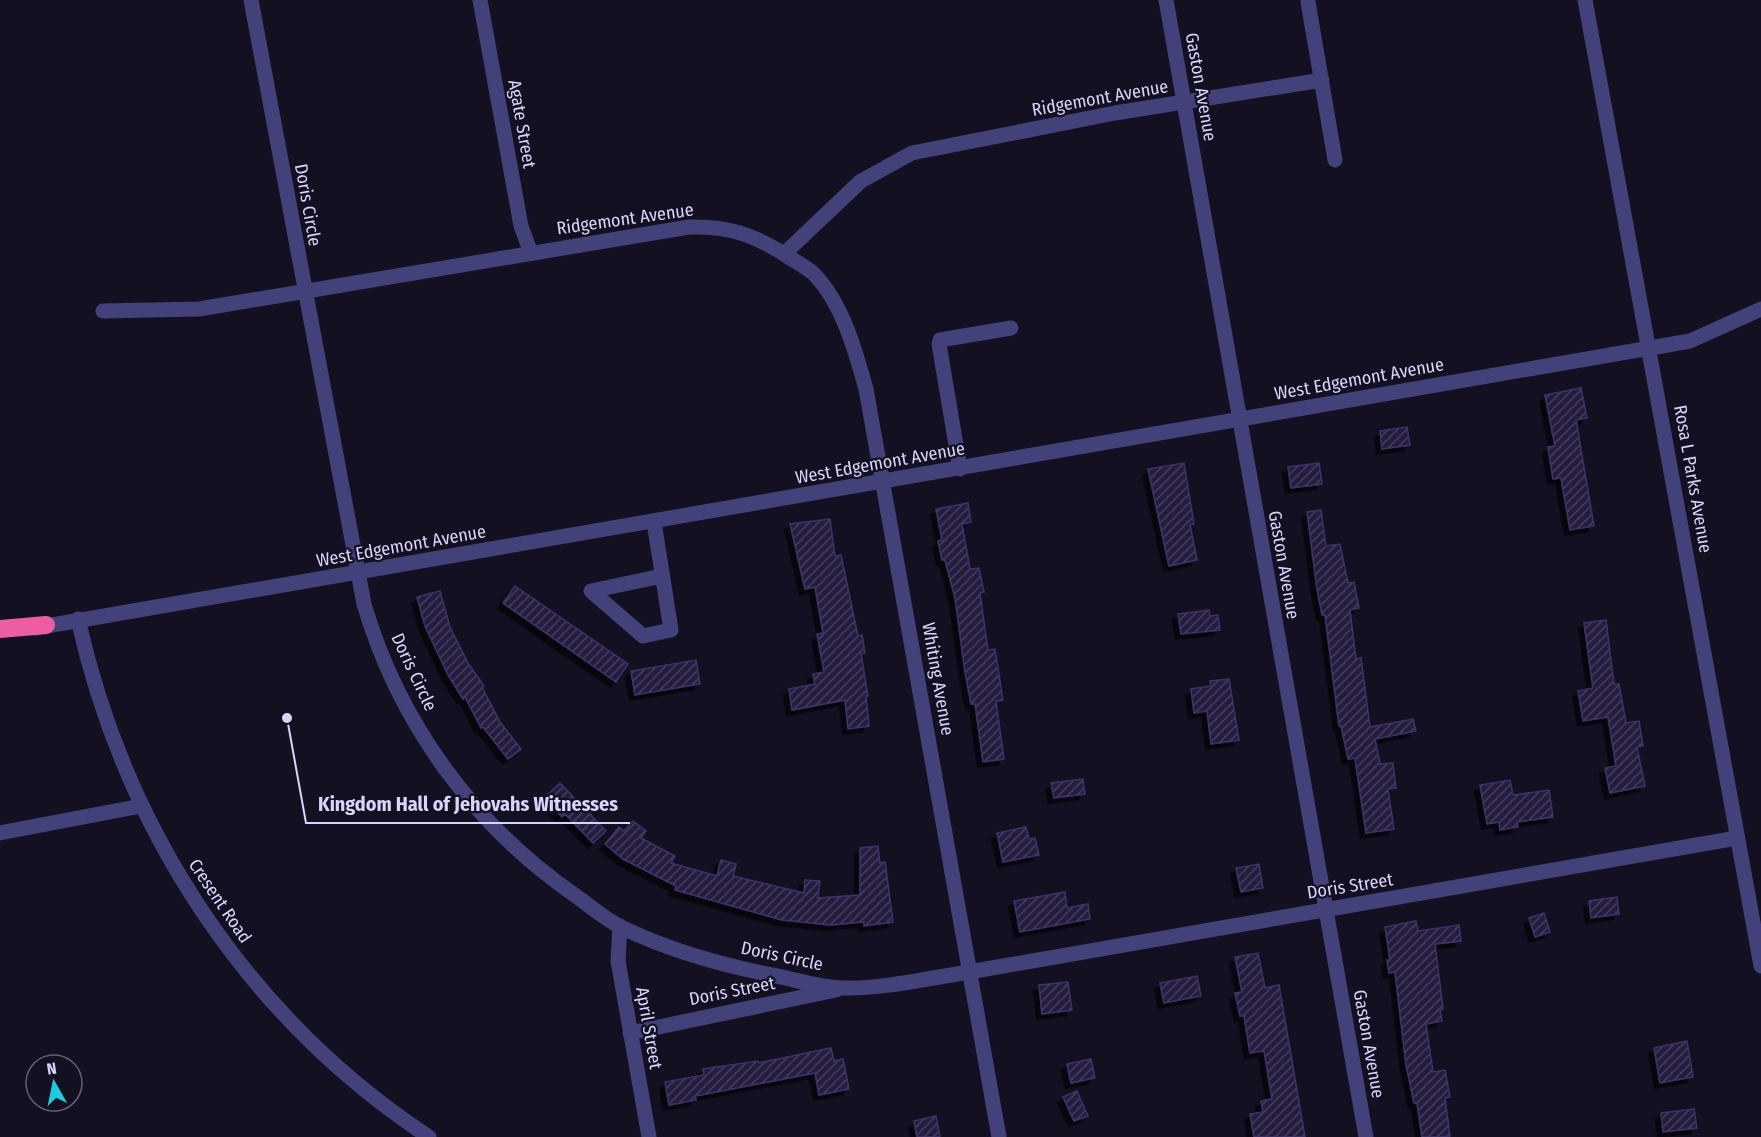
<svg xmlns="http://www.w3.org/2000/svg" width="1761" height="1137" viewBox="0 0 1761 1137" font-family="'Fira Sans Condensed',sans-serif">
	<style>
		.building { fill: url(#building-hatch); stroke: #3e3369; stroke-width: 1.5; filter: url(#shadow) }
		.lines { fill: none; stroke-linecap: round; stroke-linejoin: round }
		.minor { stroke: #43417a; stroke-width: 15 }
		.highway { stroke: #ec5ea1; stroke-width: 18 }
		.labels { text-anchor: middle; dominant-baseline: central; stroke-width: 4.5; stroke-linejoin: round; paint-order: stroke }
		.street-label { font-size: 18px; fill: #d9d5fa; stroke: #131021 }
		.leader { fill: none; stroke: #d9d5fa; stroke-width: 2 }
		.callout-dot { fill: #d9d5fa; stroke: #131021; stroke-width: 2 }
		.callout-label { font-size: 20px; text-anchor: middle; font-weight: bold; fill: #d9d5fa; stroke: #131021; stroke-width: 4.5; stroke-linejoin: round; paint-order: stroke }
	</style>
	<defs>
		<pattern id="building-hatch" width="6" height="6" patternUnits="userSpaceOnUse" patternTransform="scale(1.5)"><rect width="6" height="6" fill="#251e3f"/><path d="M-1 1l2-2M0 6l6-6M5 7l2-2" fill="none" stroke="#443e5c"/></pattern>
		<filter id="shadow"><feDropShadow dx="-5.5" dy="5.5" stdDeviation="0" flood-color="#0009"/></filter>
	</defs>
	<rect width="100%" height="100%" fill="#131021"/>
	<!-- building -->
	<path class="building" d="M1581,388L1587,418L1576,420L1594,526L1570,530L1561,478L1553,479L1548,447L1555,446L1545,395Z
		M1407,427L1410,445L1382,449L1380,431Z
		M1184,463L1194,524L1190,525L1197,560L1169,566L1148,469Z
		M1319,463L1322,484L1291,488L1288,467Z
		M968,503L971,522L962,524L970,569L979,568L984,592L980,593L988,650L995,649L1003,700L996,701L1004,759L983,762L975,704H971L965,672L955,598L945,560H942L938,541L942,540L936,509Z
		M1321,510L1326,546L1340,544L1348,583L1354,582L1359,608L1350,610L1356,659L1361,658L1370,727L1413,719L1416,731L1375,739L1380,764L1393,763L1396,788L1388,789L1394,829L1366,833L1355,758L1348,759L1341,726H1339L1325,615H1322L1317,589L1307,512Z
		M830,519L835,556L841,555L858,636L862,635L865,653L861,654L868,696H866L869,726L848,729L845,700L792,710L789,689L815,684L813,674L824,672L817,634L823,633L815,587L805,589L790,524Z
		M515,586L628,664L616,682L503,603Z
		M440,591L450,627L468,663L484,686L482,687L500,722L521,749L508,759L483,727L481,728L465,697L463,699L448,675L425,626L417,597Z
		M1209,610L1210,616L1218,615L1220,630L1181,634L1178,614Z
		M1606,620L1614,684H1619L1626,723L1639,721L1643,746L1637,747L1645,786L1610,793L1605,768L1616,766L1608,717L1583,721L1578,691L1593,688L1584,623Z
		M696,660L700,684L635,695L631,671Z
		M1229,679L1239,740L1211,744L1207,711L1194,713L1191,689L1211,686L1210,681Z
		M1083,779L1085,794L1054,798L1051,783Z
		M1510,780L1513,795L1549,790L1553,817L1517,822L1518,827L1500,830L1499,822L1487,824L1480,785Z
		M560,783L606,831L593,843L565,814L562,817L544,798Z
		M633,821L646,831L641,838L675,856L671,863L717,876L721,860L736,864L733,876L804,893L805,880L820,881L818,898L860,895V848L878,846L880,863L885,862L893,922L864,926V922L830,925L782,920L675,890L676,886L623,859L605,844L619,827L624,831Z
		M1026,827L1029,839L1035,838L1039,855L1003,862L997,833Z
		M1259,864L1263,888L1241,892L1236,868Z
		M1065,892L1067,908L1088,904L1090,919L1020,932L1014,901Z
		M1617,897L1619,914L1591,918L1589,901Z
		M1544,913L1550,932L1535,937L1529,918Z
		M1416,921L1418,931L1459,925L1461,941L1435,944L1443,1009L1440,1010L1442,1021L1426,1024L1433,1072L1445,1070L1450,1097L1445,1098L1450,1136L1442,1137H1422L1417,1103H1414L1406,1065L1395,972L1389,973L1387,960H1390L1385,927Z
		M1258,953L1265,988L1279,985L1305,1137H1254L1250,1114L1263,1112L1261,1101L1272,1099L1264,1051L1250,1053L1244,1016H1240L1235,993L1242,992L1235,957Z
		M1197,976L1201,996L1164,1003L1160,983Z
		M1068,982L1072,1010L1042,1014L1039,985Z
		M1687,1041L1693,1077L1660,1083L1654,1048Z
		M831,1048L834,1061L843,1059L849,1089L819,1095L815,1073L695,1096L696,1100L669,1105L665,1082L704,1075L703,1069L758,1061L759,1063Z
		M1091,1059L1095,1078L1071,1083L1067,1064Z
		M1077,1091L1088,1116L1074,1121L1063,1097Z
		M1694,1109L1697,1128L1663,1132L1661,1113Z
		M936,1116L940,1137H917L914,1121Z"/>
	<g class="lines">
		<!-- minor -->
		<path class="minor" d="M251,0L364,604C399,723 474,826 576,896C590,906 605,919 621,927C666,949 718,964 767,974C791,978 819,988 843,988C883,989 929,978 969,972L1737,838
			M480,0L521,226L531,253
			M1166,0L1366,1137
			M1585,0L1761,966
			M1308,2L1335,160
			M784,254C794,261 807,267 815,275C843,305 855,350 866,389L999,1137
			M103,311L199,309L689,227C728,226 752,234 784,254L861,181L912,153L1115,113L1322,80
			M960,469L939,344L940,340L1011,328
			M654,522L671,630L643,636L591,591L662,576
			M78,619C125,830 247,1017 429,1137
			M35,628L1650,348L1690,341L1761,309
			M0,833L141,806
			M620,926L618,961L649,1137
			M630,1033L836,990"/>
		<!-- highway -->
		<path class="highway" d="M0,629L46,625"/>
	</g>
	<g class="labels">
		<!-- street labels -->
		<g class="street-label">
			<text transform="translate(1201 87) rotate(80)">Gaston Avenue</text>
			<text transform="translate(1100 98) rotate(-10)">Ridgemont Avenue</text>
			<text transform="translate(522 124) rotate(80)">Agate Street</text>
			<text transform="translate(308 205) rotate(80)">Doris Circle</text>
			<text transform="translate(625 219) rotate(-8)">Ridgemont Avenue</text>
			<text transform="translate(1359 379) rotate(-10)">West Edgemont Avenue</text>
			<text transform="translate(880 463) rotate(-10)">West Edgemont Avenue</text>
			<text transform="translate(1693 479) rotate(80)">Rosa L Parks Avenue</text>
			<text transform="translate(401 546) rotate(-10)">West Edgemont Avenue</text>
			<text transform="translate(1284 565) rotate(80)">Gaston Avenue</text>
			<text transform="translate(414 672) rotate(65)">Doris Circle</text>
			<text transform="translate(938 679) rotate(80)">Whiting Avenue</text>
			<text transform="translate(1350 886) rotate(-9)">Doris Street</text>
			<text transform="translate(220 901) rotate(56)">Cresent Road</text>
			<text transform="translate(782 956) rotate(12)">Doris Circle</text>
			<text transform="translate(732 991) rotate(-11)">Doris Street</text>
			<text transform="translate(649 1028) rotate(80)">April Street</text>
			<text transform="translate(1369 1044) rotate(80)">Gaston Avenue</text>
		</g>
	</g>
	<!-- callouts -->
	<path class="leader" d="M287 718L306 823H630"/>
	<circle class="callout-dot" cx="287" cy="718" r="6"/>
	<g class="callout-label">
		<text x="468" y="811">Kingdom Hall of Jehovahs Witnesses</text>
	</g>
	<!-- north arrow -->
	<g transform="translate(54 1083) rotate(351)"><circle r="28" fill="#131021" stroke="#625f78" stroke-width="1.5"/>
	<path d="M0-4.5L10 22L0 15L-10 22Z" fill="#1bcbe0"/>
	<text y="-9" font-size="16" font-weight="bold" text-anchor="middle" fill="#d9d5fa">N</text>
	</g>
</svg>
